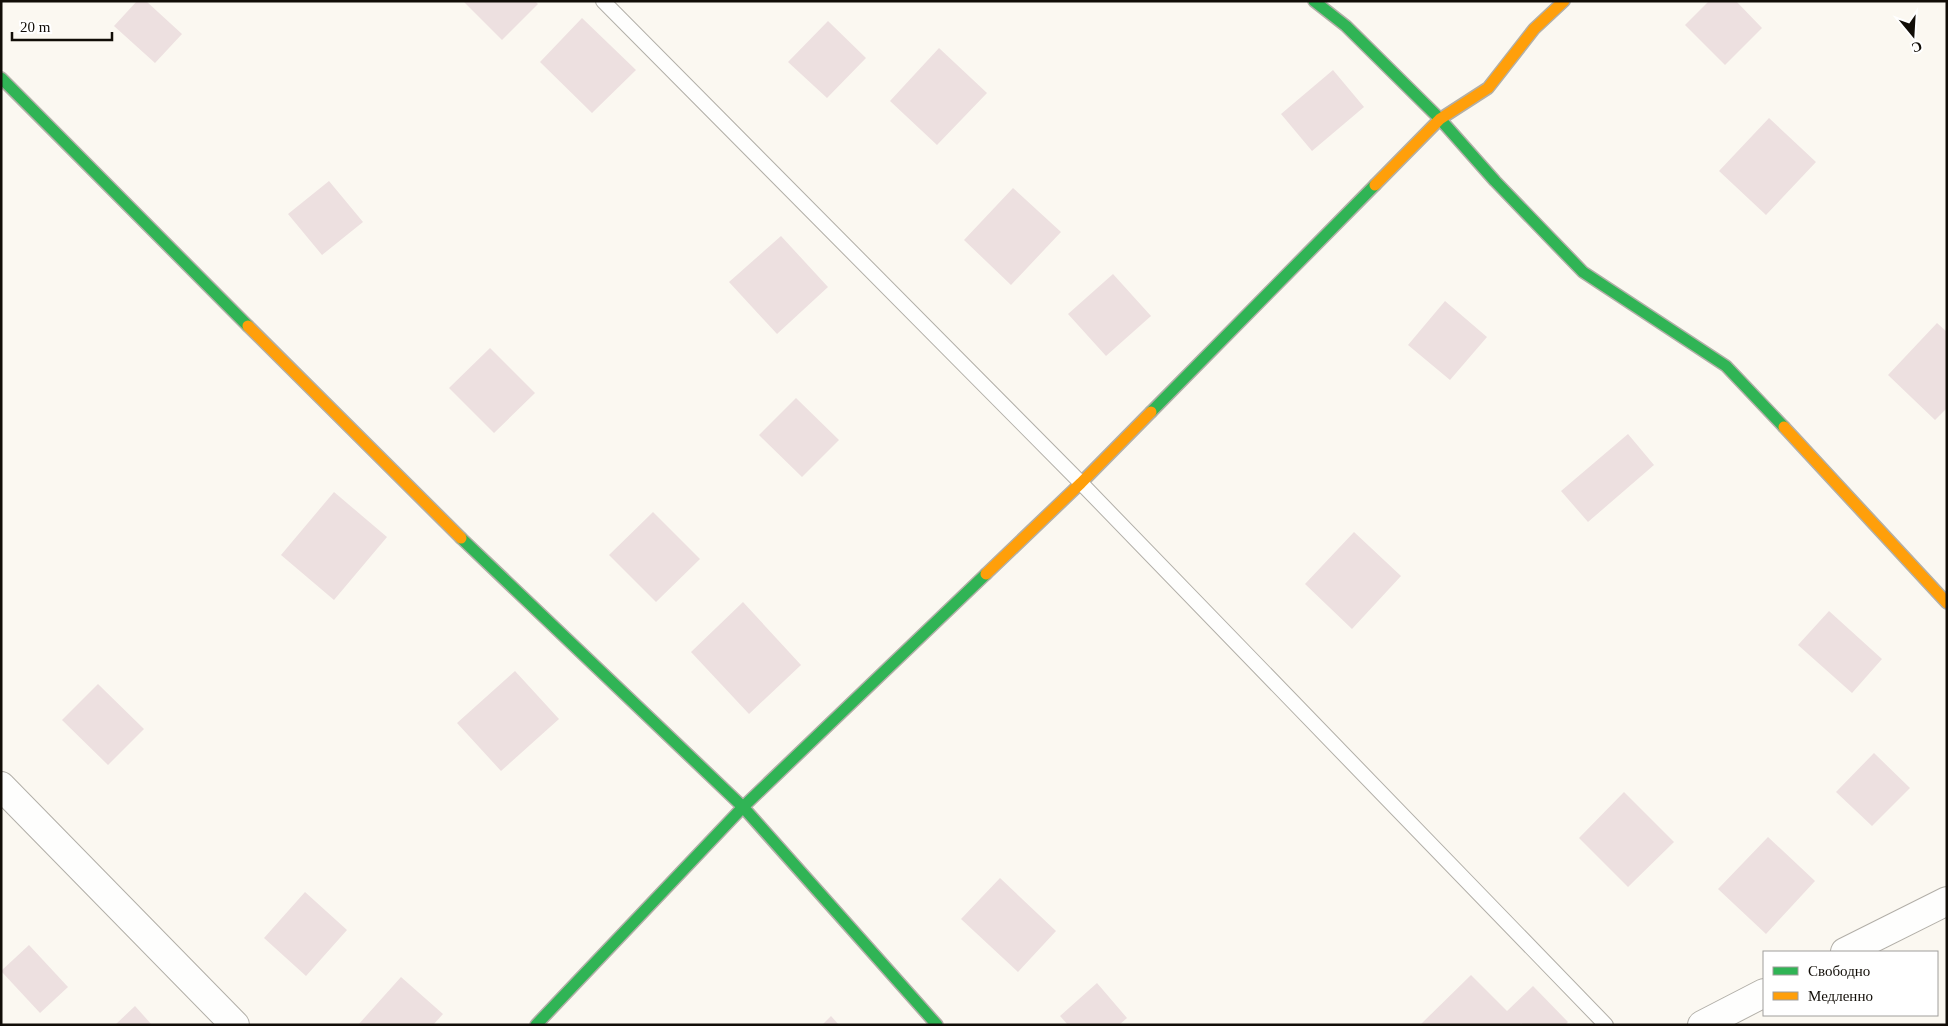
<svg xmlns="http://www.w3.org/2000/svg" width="1948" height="1026" viewBox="0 0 1948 1026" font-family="Georgia,serif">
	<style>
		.building { fill: #ede0e0 }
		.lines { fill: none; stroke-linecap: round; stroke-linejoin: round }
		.lane-casing { stroke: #b2afa8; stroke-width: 16 }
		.street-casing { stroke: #b2afa8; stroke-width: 30 }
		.fast-casing { stroke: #b2afa8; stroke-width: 14 }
		.slow-casing { stroke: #b2afa8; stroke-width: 14 }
		.lane { stroke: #fefefd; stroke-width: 14 }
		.street { stroke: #fefefd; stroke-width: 28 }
		.fast { stroke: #30b455; stroke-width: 11 }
		.slow { stroke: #ff9f0a; stroke-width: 11 }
	</style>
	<rect width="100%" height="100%" fill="#fbf8f1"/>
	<!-- building -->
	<path class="building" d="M137,1H146L182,34L155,63L114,26Z
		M463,1H535L538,4L502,40Z
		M1709,1H1736L1762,28L1725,65L1685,25Z
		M582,18L636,70L592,113L540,62Z
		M828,21L866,58L827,98L788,62Z
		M939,48L987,93L937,145L890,101Z
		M1333,70L1364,107L1312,151L1281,114Z
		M1769,118L1816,162L1766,215L1719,171Z
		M329,181L363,222L322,255L288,214Z
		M1013,188L1061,232L1011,285L964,240Z
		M781,236L828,287L777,334L729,282Z
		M1113,274L1151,316L1106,356L1068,314Z
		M1445,301L1487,337L1450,380L1408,345Z
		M1937,323L1947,332V408L1935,420L1888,375Z
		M490,348L535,393L494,433L449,388Z
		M796,398L839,440L802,477L759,435Z
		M1628,434L1654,465L1588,522L1561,491Z
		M334,492L387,537L334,600L281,555Z
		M653,512L700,559L656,602L609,555Z
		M1354,532L1401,576L1352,629L1305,584Z
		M743,602L801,665L749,714L691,652Z
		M1829,611L1882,659L1852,693L1798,645Z
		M515,671L559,719L501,771L457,723Z
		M98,684L144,729L108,765L62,720Z
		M1874,753L1910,788L1872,826L1836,792Z
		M1624,792L1674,842L1628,887L1579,838Z
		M1768,837L1815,881L1766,934L1718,889Z
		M1000,878L1056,931L1018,972L961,919Z
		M305,892L347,930L306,976L264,938Z
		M29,945L68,987L40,1013L1,971Z
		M1471,975L1507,1011L1533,986L1568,1022L1565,1025H1523L1521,1023L1520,1025H1420Z
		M401,977L443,1014L433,1025H358Z
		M1097,983L1127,1018L1119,1025H1068L1060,1016Z
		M135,1006L152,1025H115Z
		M831,1016L839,1025H822Z"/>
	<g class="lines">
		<!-- lane casing -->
		<g class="lane-casing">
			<path id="lane" d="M603,1L1081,483L1606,1025"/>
		</g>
		<!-- street casing -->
		<g class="street-casing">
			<path id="street" d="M1,786L235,1025
				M1845,952L1947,901
				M1702,1025L1764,993"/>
		</g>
		<!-- fast casing -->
		<g class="fast-casing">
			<path id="fast" d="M1314,1L1346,26L1440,119L1495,181L1583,272L1726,366L1784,427
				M1,78L248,326
				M1151,412L1375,185
				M461,538L743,807L937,1025
				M536,1025L743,807L986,574"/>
		</g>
		<!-- slow casing -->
		<g class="slow-casing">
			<path id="slow" d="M1375,185L1440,119L1488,88L1534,29L1564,1
				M248,326L461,538
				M1784,427L1947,603
				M986,574L1081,483L1151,412"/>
		</g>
		<!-- lane -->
		<use href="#lane" class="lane"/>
		<!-- street -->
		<use href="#street" class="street"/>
		<!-- fast -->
		<use href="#fast" class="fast"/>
		<!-- slow -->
		<use href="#slow" class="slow"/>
	</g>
	<!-- border -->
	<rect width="1948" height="1026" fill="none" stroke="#110d07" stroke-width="5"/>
	<!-- legend -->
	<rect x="1763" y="951" width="175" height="65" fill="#ffffff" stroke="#a09e9c"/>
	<rect x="1773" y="967" width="25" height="8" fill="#30b455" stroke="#a09e9c"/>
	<text x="1808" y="976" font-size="15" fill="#110d07">Свободно</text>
	<rect x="1773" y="992" width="25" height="8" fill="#ff9f0a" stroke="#a09e9c"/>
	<text x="1808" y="1001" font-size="15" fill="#110d07">Медленно</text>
	<!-- north arrow -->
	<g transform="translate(1913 35) rotate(162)" stroke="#ffffff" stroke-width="4" paint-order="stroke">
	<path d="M0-4L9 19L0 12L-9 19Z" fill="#110d07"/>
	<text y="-8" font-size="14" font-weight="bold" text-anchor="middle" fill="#110d07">С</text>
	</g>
	<!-- scale -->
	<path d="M12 32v8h100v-8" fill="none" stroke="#110d07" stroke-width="2.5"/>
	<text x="20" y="32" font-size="15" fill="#110d07" stroke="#ffffff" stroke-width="4" paint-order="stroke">20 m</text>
</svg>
